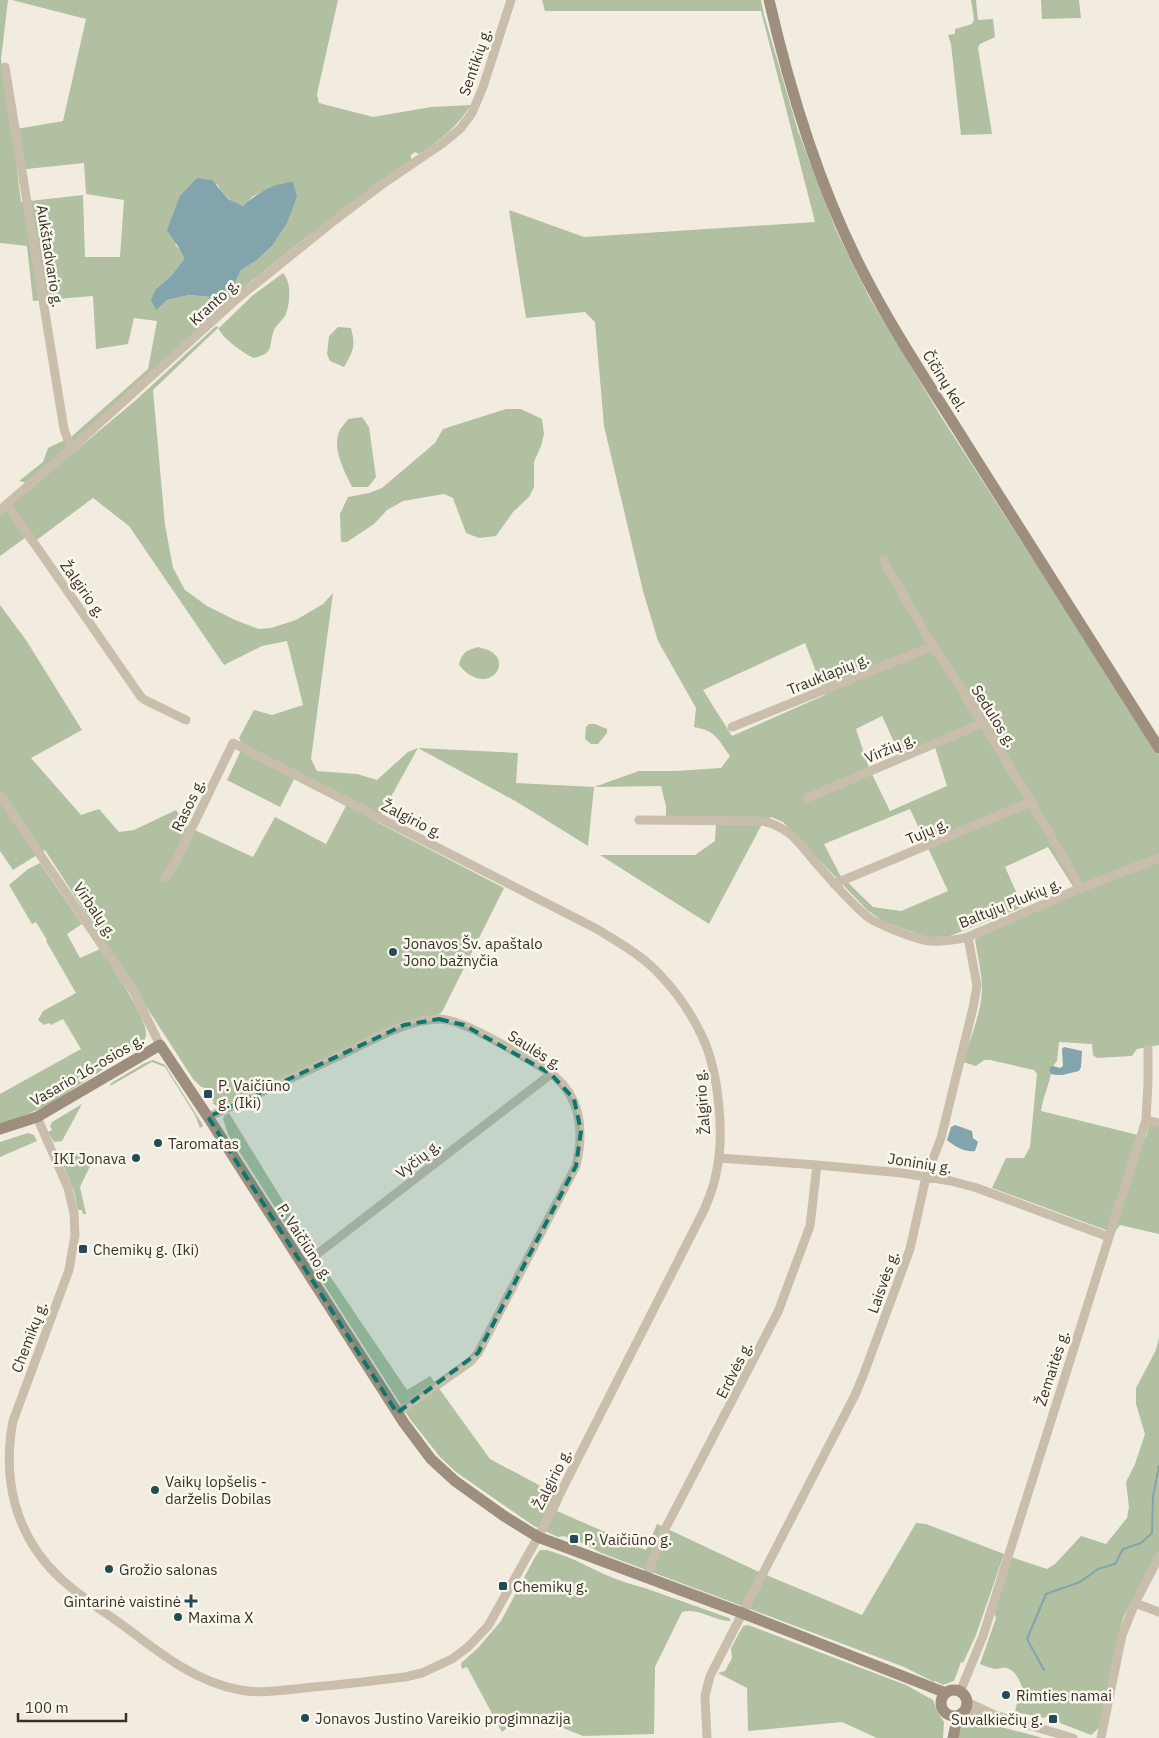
<svg xmlns="http://www.w3.org/2000/svg" width="1159" height="1738" viewBox="0 0 1159 1738" font-family="'IBM Plex Sans',sans-serif">
	<style>
		.green { fill: #b0c0a1; fill-rule: evenodd }
		.water { fill: #81a4ad }
		.lines { fill: none; stroke-linecap: round; stroke-linejoin: round }
		.stream { stroke: #81a4ad; stroke-width: 2 }
		.minor { stroke: #c9beac; stroke-width: 9 }
		.secondary { stroke: #9d8e7e; stroke-width: 11 }
		.marked { fill: #0f766e; fill-opacity: 0.2; stroke: #0f766e; stroke-width: 4; stroke-dasharray: 10 6; stroke-linejoin: round }
		.poi-dot { fill: #234b57; stroke: #f9f6ec; stroke-width: 2 }
		.labels { text-anchor: middle; dominant-baseline: central; stroke-width: 5; stroke-linejoin: round; paint-order: stroke }
		.street-label { font-size: 15px; fill: #38312b; stroke: #f9f6ec }
		.poi-label { font-size: 15px; fill: #38312b; stroke: #f9f6ec; text-anchor: start }
	</style>
	<rect width="100%" height="100%" fill="#f2ece0"/>
	<!-- green -->
	<path class="green" d="M0,0H8L1,59L11,130L63,121L86,19L12,0H338L317,94L319,103L373,117L431,107L471,105C456,128 442,139 419,154L415,152L411,155V160L304,239L248,284L27,483L19,481L43,462L48,448L71,437L148,369L157,321L134,318L128,344L96,349L93,296L33,301L27,246L0,243ZM84,163L86,194L124,200L120,257H85L83,195L21,202L17,170ZM283,183L286,225L272,246L257,260L241,270L231,291L210,297L189,295L167,300L156,289L171,276L184,259L183,252L175,245L217,184C224,196 230,202 244,206L253,196Z
		M542,0H761L764,15L798,131L836,230L869,297L940,415L1159,755V855L1074,888L1048,847L1005,867L1023,907L950,936L929,938L883,921L867,910L783,822L771,817L761,826L709,924L600,855H695L715,841L716,824L666,823V806L661,786L594,787L588,846L517,802L418,748L377,822L504,888L442,1012C437,1017 414,1019 406,1021L220,1108L212,1103L214,1102L203,1087H201L193,1079L45,850L13,870L0,851V605L26,640L82,730L31,758L81,815L99,809L119,832L134,830L176,810L186,826L253,857L275,817L326,844L346,806L294,779L280,807L227,780L243,746L239,738L254,710L272,715L303,705L287,641L262,646L224,665L129,526L93,498L30,545L25,538L0,556V514L136,400L216,326L219,328L252,296L283,273C292,283 290,302 286,314C283,320 277,324 274,330C268,346 275,354 253,358C241,351 225,341 218,328L153,390L165,525L173,568L185,590L207,606L235,620L259,629L271,628L296,620L323,604L333,593L311,759L317,771L357,774L377,780L408,752L418,748L518,753L516,783L594,787L639,771H675L721,768L730,756C717,738 716,731 694,727L696,708L658,641L643,591L604,426L595,322L585,312L526,318L509,210L584,237L815,222L761,11H545ZM805,643L825,695L732,736L703,690ZM882,716L900,755L933,741L947,786L890,811L869,768L856,729ZM910,809L948,891L901,911L873,907L840,875L824,844Z
		M971,0H976L978,20L993,19L995,37L980,44L978,48L992,134L961,135L951,44L948,35L955,34V29L972,24L974,19Z
		M1041,0H1079L1081,18L1042,19Z
		M338,327L351,328C356,346 353,352 344,367L330,361L327,354L329,336Z
		M506,409H521L542,419L544,434L541,446L534,462V487L529,497L513,512L496,536L479,538L466,533L453,498L444,494L403,501L387,510L374,524L347,542H341L340,514L348,497L369,493L382,488L435,443L443,429Z
		M362,417L369,427L376,477L368,487H352C345,472 332,450 339,432C340,428 346,423 348,419Z
		M479,647C483,649 487,649 490,651C514,664 486,698 459,665C462,652 467,650 479,647Z
		M589,724H595L607,729V733L598,744H591L585,739L586,727Z
		M1159,862V1045L1137,1049L1132,1056L1097,1058L1093,1055L1092,1044L1059,1042L1057,1061L1049,1071L1051,1074C1048,1087 1043,1098 1041,1111L1146,1137L1149,1125L1159,1127V1234L1120,1225L1114,1233L992,1188L1006,1158H1024L1030,1147L1037,1074L1034,1070L990,1060H984L976,1066L963,1062C970,1039 981,1014 982,990C982,974 978,957 975,940L982,933L1095,885Z
		M40,863L82,924L67,934L80,958L100,949C111,965 147,1017 146,1034C146,1038 144,1041 142,1044L50,1104L23,1116L0,1125V1094L81,1049L63,1019L51,1025L49,1023L44,1025L38,1020L43,1011L76,993L46,941L47,940L36,922L32,924L9,885L28,869Z
		M153,1060L165,1065L201,1122L203,1126L200,1128L195,1115L165,1067L152,1062L110,1086L111,1083L145,1063Z
		M82,1104L62,1141L54,1142L48,1132L52,1130L50,1126L52,1122Z
		M229,1113L319,1260L407,1390L430,1376L490,1459L563,1498L557,1511L646,1550L657,1524L759,1572L862,1615L916,1523L926,1524L1004,1554L976,1635L963,1663L961,1662L954,1681L943,1685L935,1681L934,1682L904,1667L601,1553L585,1544L564,1536L558,1537L534,1526L456,1472L440,1457L410,1419L228,1134L223,1119L224,1116Z
		M28,1133L34,1135L37,1141L0,1157V1142Z
		M75,1152L92,1162L80,1187L86,1214H83L82,1210H78L74,1191L60,1157V1154Z
		M1159,1337V1552L1123,1618L1119,1633L1100,1727L1091,1735L1060,1723L1059,1719L1047,1716L1044,1718L1015,1712L1017,1703L1024,1694C1021,1684 1018,1672 1007,1668C1003,1667 999,1669 995,1669C990,1668 985,1666 980,1664L996,1618L993,1610L1011,1557L1047,1569L1055,1564L1081,1536L1106,1544L1127,1518L1129,1507L1126,1482L1135,1464L1145,1434L1136,1404V1388L1156,1350Z
		M540,1550H547C559,1554 572,1558 583,1564C603,1574 623,1583 645,1588L729,1618L731,1621C714,1621 698,1607 682,1612L655,1667L654,1734L583,1736L525,1713L502,1732L467,1667L462,1669L461,1663L478,1648L501,1621L535,1557Z
		M748,1625L906,1685L933,1700L937,1711L944,1722L943,1738H877L842,1722L748,1731L747,1688L718,1673L725,1671L732,1658L731,1648L743,1626Z
		M970,1719L975,1720L1043,1738H958L963,1724Z"/>
	<!-- water -->
	<path class="water" d="M197,178L212,180L228,199L243,206C257,193 274,183 293,182L297,197L286,225L272,246L257,260L241,270L231,291L211,297L189,295L167,300L156,310L151,300L156,289L171,276L184,259C183,251 172,239 167,230L180,196Z
		M1064,1047L1082,1051L1081,1067L1079,1071C1069,1073 1061,1077 1051,1074L1049,1071L1050,1067L1053,1066L1060,1068L1063,1066L1062,1049Z
		M955,1125L972,1131L973,1138L978,1142L975,1151C966,1153 954,1146 947,1140L951,1127Z"/>
	<g class="lines">
		<!-- stream -->
		<path class="stream" d="M1044,1670L1027,1639L1046,1594L1080,1582L1098,1569L1115,1564L1123,1549L1141,1543L1152,1533L1153,1496L1159,1466"/>
		<!-- minor -->
		<path class="minor" d="M5,67L64,429L71,449
			M7,504L141,697L145,700L186,720
			M0,510L71,449L238,298L330,224L384,183L443,143L460,129L472,113L483,87L511,0
			M883,560L933,646L983,723L1031,802L1081,888
			M732,727L933,646
			M0,796L134,992L160,1045
			M807,798L983,723
			M639,820L763,821C791,828 798,842 816,863C830,879 852,905 869,918C880,925 917,940 930,941C943,942 956,940 968,937L1081,888L1159,858
			M834,884L1031,802
			M37,1117L68,1188L74,1213L75,1235L69,1270L13,1421C2,1479 15,1535 59,1577C80,1597 105,1612 128,1629C162,1655 197,1682 240,1690C261,1694 283,1690 304,1688C338,1685 372,1681 405,1677L422,1673L452,1659L468,1647L488,1626L538,1537L704,1210C709,1198 714,1187 716,1174C725,1136 719,1072 702,1036C692,1015 678,994 662,977C644,956 618,942 595,928L233,743L176,861L165,878
			M208,1117C253,1096 298,1075 343,1054C372,1040 406,1020 439,1019C463,1019 515,1052 538,1065C579,1087 586,1124 576,1166L478,1353L470,1362L397,1413
			M1146,1120L1159,1123
			M719,1158L817,1165L902,1173L951,1181L977,1188L1109,1237
			M303,1265L551,1074
			M646,1578L664,1531L778,1312L810,1226L817,1165
			M1135,1603L1159,1612
			M960,1692L983,1636L1146,1120L1148,1083V1049
			M967,1702L995,1715L1073,1738
			M964,1712L988,1715
			M707,1738L705,1696L710,1676L855,1395L863,1376L910,1249L926,1177L941,1138L973,1008L977,986L968,937
			M1101,1738L1122,1635L1135,1603L1159,1557"/>
		<!-- secondary -->
		<path class="secondary" d="M769,0C790,91 818,183 860,266C893,332 935,393 974,456C1036,553 1097,651 1159,748
			M0,1129L37,1117L160,1045L208,1117L404,1423L431,1459L455,1481L504,1516L538,1537L742,1613L946,1693
			M941 1703a13 13 0 1 1 26 0a13 13 0 1 1-26 0Z
			M953,1738L958,1716"/>
	</g>
	<!-- marked area -->
	<path class="marked" d="M439,1019L464,1025L551,1074L574,1099L581,1131L576,1166L478,1353L397,1413L208,1117L404,1025Z"/>
	<!-- markers -->
	<g class="poi-dot">
		<circle cx="393" cy="952" r="5"/>
		<rect x="203" y="1089" width="10" height="10" rx="2.5"/>
		<circle cx="158" cy="1143" r="5"/>
		<circle cx="136" cy="1158" r="5"/>
		<rect x="78" y="1244" width="10" height="10" rx="2.5"/>
		<circle cx="155" cy="1490" r="5"/>
		<rect x="569" y="1534" width="10" height="10" rx="2.5"/>
		<circle cx="109" cy="1569" r="5"/>
		<rect x="498" y="1581" width="10" height="10" rx="2.5"/>
		<path d="M188.5 1593.5h5v5h5v5h-5v5h-5v-5h-5v-5h5z"/>
		<circle cx="178" cy="1617" r="5"/>
		<circle cx="1006" cy="1695" r="5"/>
		<circle cx="305" cy="1718" r="5"/>
		<rect x="1048" y="1714" width="10" height="10" rx="2.5"/>
	</g>
	<g class="labels">
		<!-- street labels -->
		<g class="street-label">
			<text transform="translate(475 62) rotate(-71)">Sentikių g.</text>
			<text transform="translate(50 256) rotate(81)">Aukštadvario g.</text>
			<text transform="translate(214 302) rotate(-42)">Kranto g.</text>
			<text transform="translate(945 381) rotate(58)">Čičinų kel.</text>
			<text transform="translate(83 589) rotate(55)">Žalgirio g.</text>
			<text transform="translate(828 674) rotate(-22)">Trauklapių g.</text>
			<text transform="translate(994 716) rotate(58)">Sedulos g.</text>
			<text transform="translate(890 748) rotate(-23)">Viržių g.</text>
			<text transform="translate(188 805) rotate(-64)">Rasos g.</text>
			<text transform="translate(412 819) rotate(27)">Žalgirio g.</text>
			<text transform="translate(927 831) rotate(-23)">Tujų g.</text>
			<text transform="translate(1010 903) rotate(-22)">Baltųjų Plukių g.</text>
			<text transform="translate(95 910) rotate(56)">Virbalų g.</text>
			<text transform="translate(535 1050) rotate(32)">Saulės g.</text>
			<text transform="translate(87 1070) rotate(-30)">Vasario 16-osios g.</text>
			<text transform="translate(702 1102) rotate(-95)">Žalgirio g.</text>
			<text transform="translate(418 1159) rotate(-38)">Vyčių g.</text>
			<text transform="translate(920 1163) rotate(9)">Joninių g.</text>
			<text transform="translate(305 1242) rotate(57)">P. Vaičiūno g.</text>
			<text transform="translate(883 1282) rotate(-70)">Laisvės g.</text>
			<text transform="translate(29 1337) rotate(-69)">Chemikų g.</text>
			<text transform="translate(1052 1368) rotate(-72)">Žemaitės g.</text>
			<text transform="translate(734 1370) rotate(-63)">Erdvės g.</text>
			<text transform="translate(552 1479) rotate(-63)">Žalgirio g.</text>
		</g>
		<!-- poi labels -->
		<g class="poi-label">
			<text x="403" y="943">Jonavos Šv. apaštalo<tspan x="403" dy="17">Jono bažnyčia</tspan></text>
			<text x="218" y="1085">P. Vaičiūno<tspan x="218" dy="17">g. (Iki)</tspan></text>
			<text x="168" y="1143">Taromatas</text>
			<text x="126" y="1158" text-anchor="end">IKI Jonava</text>
			<text x="93" y="1249">Chemikų g. (Iki)</text>
			<text x="165" y="1481">Vaikų lopšelis -<tspan x="165" dy="17">darželis Dobilas</tspan></text>
			<text x="584" y="1539">P. Vaičiūno g.</text>
			<text x="119" y="1569">Grožio salonas</text>
			<text x="513" y="1586">Chemikų g.</text>
			<text x="181" y="1601" text-anchor="end">Gintarinė vaistinė</text>
			<text x="188" y="1617">Maxima X</text>
			<text x="1016" y="1695">Rimties namai</text>
			<text x="315" y="1718">Jonavos Justino Vareikio progimnazija</text>
			<text x="1043" y="1719" text-anchor="end">Suvalkiečių g.</text>
		</g>
	</g>
	<!-- scale -->
	<path d="M18 1713v8h108v-8" fill="none" stroke="#38312b" stroke-width="2.5"/>
	<text x="25" y="1713" font-size="15" fill="#38312b" stroke="#f9f6ec" stroke-width="4" paint-order="stroke">100 m</text>
</svg>
